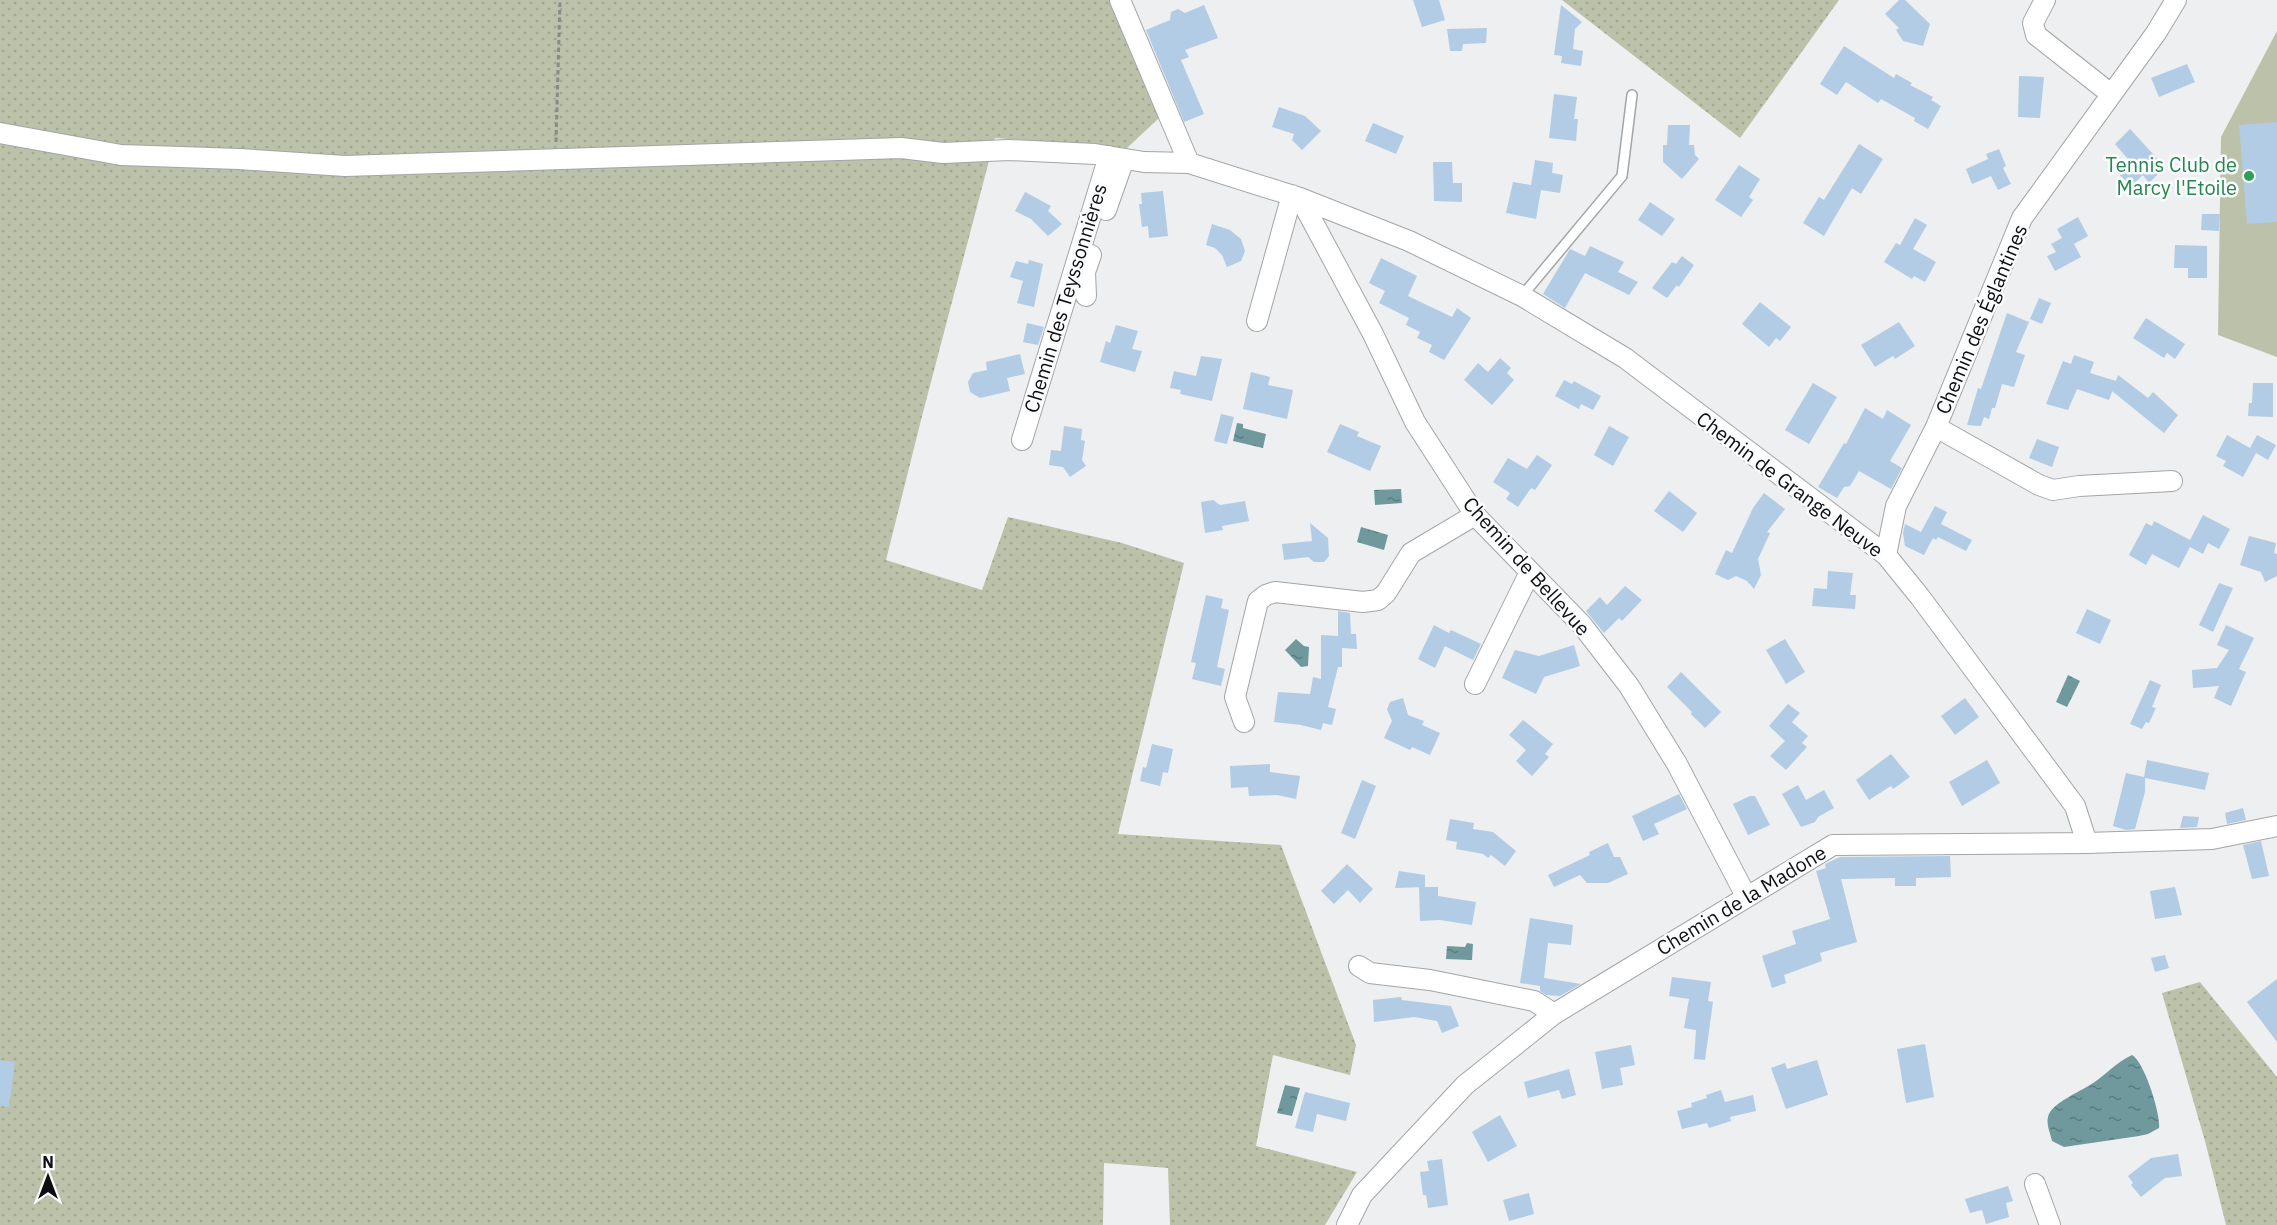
<svg xmlns="http://www.w3.org/2000/svg" width="2277" height="1225" viewBox="0 0 2277 1225" font-family="'IBM Plex Sans',sans-serif">
	<style>
		.grass { fill: url(#grass-dots) }
		.park { fill: #bbc2a9 }
		.water { fill: url(#water-ripples) }
		.building { fill: #b1cce4 }
		.lines { fill: none; stroke-linecap: round; stroke-linejoin: round }
		.service-casing { stroke: #a3a5a6; stroke-width: 12 }
		.minor-casing { stroke: #a3a5a6; stroke-width: 22 }
		.path { stroke: #87898a; stroke-width: 3; stroke-dasharray: 4.5 3; stroke-linecap: butt }
		.service { stroke: #fff; stroke-width: 9 }
		.minor { stroke: #fff; stroke-width: 20 }
		.leisure-dot { fill: #2e9e5b; stroke: #fafcfe; stroke-width: 2 }
		.labels { text-anchor: middle; dominant-baseline: central; stroke-width: 5; stroke-linejoin: round; paint-order: stroke }
		.leisure-label { font-size: 20px; fill: #27864d; stroke: #fafcfe; text-anchor: end }
		.street-label { font-size: 20px; fill: #0d0e0f; stroke: #fafcfe }
	</style>
	<defs>
		<pattern id="grass-dots" width="8" height="8" patternUnits="userSpaceOnUse" patternTransform="scale(1.5)"><rect width="8" height="8" fill="#bbc2a9"/><path d="M2 2h.1M6 6h.1" fill="none" stroke="#a0a690" stroke-width="1.8" stroke-linecap="round"/></pattern>
		<pattern id="water-ripples" width="26" height="14" patternUnits="userSpaceOnUse" patternTransform="scale(1.5)"><rect width="26" height="14" fill="#70999d"/><path d="M2 4q2-2 4 0t4 0M15 11q2-2 4 0t4 0" fill="none" stroke="#5a7b7e"/></pattern>
	</defs>
	<rect width="100%" height="100%" fill="#edeff1"/>
	<!-- grass -->
	<path class="grass" d="M0,0H1111L1159,118L1127,148L995,138L921,420L886,560L982,590L1008,517L1122,543L1184,563L1118,834L1281,845L1356,1045L1350,1075L1273,1055L1256,1146L1357,1172L1325,1225H1170L1168,1168L1104,1163L1103,1225H0Z
		M1562,0H1839L1740,138Z
		M2200,982L2277,1077V1225H2226L2205,1141L2162,993Z"/>
	<!-- park -->
	<path class="park" d="M2277,31V357L2218,335L2221,137Z"/>
	<!-- water -->
	<path class="water" d="M1237,423L1243,424V428L1266,434L1263,448L1233,441Z
		M1401,489L1402,503L1375,505L1374,490Z
		M1361,527L1388,535L1384,550L1357,542Z
		M1296,639L1304,646L1309,647L1308,666L1301,667L1285,650Z
		M2068,675L2080,681L2067,707L2056,702Z
		M1467,943L1473,944L1472,960L1446,959L1447,946L1465,947Z
		M2132,1055C2144,1061 2161,1114 2159,1128L2148,1134L2139,1136L2064,1147L2052,1141C2050,1132 2045,1123 2049,1114C2055,1102 2079,1092 2090,1085C2105,1076 2116,1062 2132,1055Z
		M1285,1085L1300,1088L1292,1116L1277,1113Z"/>
	<!-- building -->
	<path class="building" d="M1413,0H1439L1445,20L1422,27Z
		M1899,0H1905L1930,24L1923,46L1903,41L1896,30L1899,28L1885,14Z
		M1204,5L1218,38L1185,50L1189,57L1181,60L1204,114L1184,122L1146,30L1170,20L1171,12L1178,9L1185,13Z
		M1561,5L1582,22L1575,29L1573,49L1583,51L1581,66L1561,63L1562,56L1554,55Z
		M1487,28L1486,43L1463,44L1462,51H1450L1447,29Z
		M1844,46L1894,78L1896,74L1912,83L1910,85L1933,97L1931,100L1941,106L1928,129L1914,121L1915,118L1881,99L1878,103L1846,82L1837,95L1820,84Z
		M2187,64L2195,82L2159,97L2151,78Z
		M2019,76L2044,77L2040,118L2018,117Z
		M1554,94L1577,97L1574,119H1578L1576,141L1549,138Z
		M1279,107L1305,116L1321,131L1302,150L1292,140L1294,134L1272,127Z
		M2277,122V222L2247,224L2239,125Z
		M1373,123L1404,136L1396,154L1365,141Z
		M1668,125H1690L1689,145H1694L1695,155L1699,159L1682,179L1663,162V145H1667Z
		M2130,129L2165,167L2149,183L2143,175L2131,186L2116,171L2128,159L2115,144Z
		M1859,144L1883,159L1861,194L1852,188L1824,236L1803,223L1819,197L1824,200Z
		M1999,149L2006,166L2003,168L2011,184L1998,190L1991,176L1972,184L1966,169L1988,159L1986,154Z
		M1535,160L1553,163L1552,173L1563,175L1560,193L1541,190L1536,219L1506,213L1513,182L1531,185Z
		M1433,162H1452L1453,183H1462V202L1434,201Z
		M1739,165L1760,179L1749,197L1753,200L1741,217L1715,200Z
		M1163,191L1168,236L1149,238L1148,226L1142,227L1139,204H1142L1141,193Z
		M1025,192L1051,206L1048,211L1062,224L1048,236L1031,219L1015,211Z
		M1650,202L1675,219L1662,236L1638,220Z
		M2202,214H2220L2219,231L2201,230Z
		M2078,217L2088,236L2074,244L2081,257L2055,271L2047,256L2056,252L2051,244L2062,238L2057,229Z
		M1915,218L1927,225L1913,249L1936,262L1925,282L1914,276L1912,279L1884,262L1896,243L1900,245Z
		M1212,224L1230,230L1241,239L1245,251L1241,261L1227,267L1222,255L1215,248L1206,245Z
		M2175,245L2207,246V278H2188V268H2174Z
		M1590,246L1624,262L1618,272L1638,282L1629,295L1585,273L1565,308L1543,294L1570,249L1585,256Z
		M1682,256L1694,265L1679,287L1677,285L1667,298L1652,288L1672,262L1676,264Z
		M1381,258L1417,276L1408,296L1452,317L1457,308L1471,318L1444,360L1429,352L1432,345L1417,338L1420,332L1406,325L1409,318L1379,303L1385,291L1369,283Z
		M1029,260L1043,264L1034,307L1017,303L1023,281L1010,277L1016,261L1028,264Z
		M2039,298L2051,303L2042,324L2030,319Z
		M1760,302L1791,327L1780,341L1776,338L1769,347L1742,324Z
		M2007,313L2029,322L2016,352L2025,355L2014,387L2002,384L1995,408H1992L1989,419L1984,417L1981,426L1967,425L1978,388L1981,389Z
		M2146,318L2185,344L2175,359L2167,353L2164,358L2133,338Z
		M1899,322L1915,346L1895,359L1893,356L1875,367L1861,345Z
		M1027,323L1044,327L1038,345L1023,342Z
		M1116,325L1138,331L1132,349L1142,351L1135,372L1100,362L1106,341L1110,343Z
		M1020,354L1025,374L1007,378L1010,391L980,398L970,392L968,382L973,373L987,370L986,362Z
		M2074,355L2094,362L2090,373L2116,381L2109,400L2077,389L2068,410L2046,404L2063,361L2071,364Z
		M1201,356L1222,359L1212,401L1180,394L1181,390L1170,388L1174,371L1196,376Z
		M1500,358L1511,368L1507,373L1514,380L1492,405L1464,380L1478,363L1488,372Z
		M1251,372L1270,377L1268,385L1293,390L1287,419L1243,409Z
		M2118,375L2148,398L2153,392L2178,415L2164,433L2112,391Z
		M1564,380L1572,384L1574,381L1601,396L1593,410L1581,404L1579,409L1555,396Z
		M1813,383L1837,397L1809,444L1785,430Z
		M2253,383H2273V417L2248,416L2249,403H2252Z
		M1865,408L1883,419L1887,410L1911,425L1890,461L1902,468L1891,489L1859,471L1850,486L1844,487L1837,498L1818,487L1844,443L1846,444Z
		M1221,414L1234,417L1227,444L1214,441Z
		M1340,424L1359,432L1357,436L1381,446L1370,471L1327,452Z
		M1064,426L1082,429L1081,440L1085,441L1082,460L1086,466L1070,477L1063,467L1049,465L1051,450L1061,451Z
		M1609,426L1629,437L1613,466L1594,455Z
		M2227,435L2250,448L2257,435L2276,445L2268,460L2256,453L2243,477L2223,466L2226,461L2216,456Z
		M2037,439L2059,447L2052,467L2029,458Z
		M1537,455L1552,465L1535,490L1531,488L1518,507L1506,499L1510,493L1493,482L1508,458L1527,469Z
		M1669,491L1697,513L1683,532L1654,511Z
		M1764,493L1785,509L1767,532L1770,533L1758,559L1761,575L1754,589L1747,581L1736,576L1728,580L1715,574L1726,550L1732,553L1753,508Z
		M1213,500L1220,505L1245,501L1249,521L1222,526L1223,530L1205,533L1201,502Z
		M1935,506L1947,512L1941,524L1972,540L1966,551L1938,537L1936,540L1933,538L1924,555L1905,546L1903,533L1905,524L1921,532Z
		M2203,515L2230,529L2219,549L2208,543L2203,554L2190,547L2179,568L2152,554L2146,565L2129,555L2146,523L2152,526L2154,521L2190,540Z
		M1310,523L1328,538L1329,556L1324,562H1314L1308,557L1284,560L1282,544L1312,541Z
		M2249,536L2276,543L2274,553L2277,554V576L2265,582L2261,572L2240,565Z
		M1828,571L1853,573L1850,595H1856L1855,609L1812,606L1814,588L1827,589Z
		M2219,583L2233,588L2213,632L2199,625Z
		M1625,586L1642,600L1622,621L1619,618L1604,633L1586,611L1600,597L1607,605Z
		M1206,595L1223,599L1221,608L1229,610L1217,667L1225,669L1221,686L1192,679L1196,663L1191,662Z
		M2087,609L2111,620L2100,644L2076,633Z
		M1338,611L1350,613L1351,634H1356L1357,649L1342,648V667H1338L1328,707L1336,709L1332,725L1323,723L1321,730L1301,725L1274,722L1278,692L1310,694L1313,677L1321,679V635L1338,636Z
		M1434,625L1449,633L1451,630L1481,644L1473,660L1445,646L1435,668L1418,659Z
		M2226,625L2254,638L2239,669L2246,672L2231,706L2214,698L2219,686L2193,688L2192,670L2217,668L2229,650L2217,645Z
		M1785,639L1805,672L1786,684L1766,650Z
		M1574,645L1580,666L1544,677L1536,694L1502,678L1515,650L1539,656Z
		M1681,672L1721,712L1705,728L1691,714L1692,712L1667,687Z
		M2150,680L2161,685L2152,707L2156,708L2149,723L2146,722L2142,729L2130,724Z
		M1403,698L1408,715L1424,721L1422,725L1440,733L1430,755L1412,747L1410,750L1384,738L1392,721L1387,709L1390,702Z
		M1965,698L1979,717L1955,735L1941,716Z
		M1788,704L1800,713L1792,722L1808,736L1802,743L1807,747L1786,770L1770,756L1785,741L1769,726Z
		M1523,720L1553,744L1545,754L1549,757L1532,776L1516,761L1526,750L1509,735Z
		M1152,744L1173,749L1168,773L1163,772L1160,786L1140,781L1143,767L1146,768Z
		M1891,754L1910,777L1893,789L1891,786L1869,800L1856,780Z
		M1987,760L2000,783L1962,806L1949,782Z
		M2147,760L2209,773L2205,790L2145,778V792L2135,829L2126,830L2113,826L2126,773L2144,777Z
		M1270,764V772L1300,776L1296,799L1277,795L1249,796L1248,787L1231,788L1230,766Z
		M1362,780L1376,786L1355,839L1341,833Z
		M1798,785L1806,800L1824,790L1834,808L1818,817L1815,822L1801,827L1782,794Z
		M1679,794L1687,809L1654,824L1659,834L1643,841L1632,816Z
		M1750,796H1755L1770,825L1748,835L1733,804Z
		M2243,808L2246,820L2227,824L2225,813Z
		M2183,816L2199,817L2197,827L2180,828Z
		M1450,819L1474,823L1473,829L1493,832L1516,851L1505,866L1491,855L1488,858L1483,854L1456,849L1457,842L1446,840Z
		M2261,841L2269,876L2252,879L2243,845Z
		M1608,843L1614,857H1620L1628,874L1608,883H1587L1580,875L1554,887L1548,875L1590,855L1589,852Z
		M1950,856L1951,877L1916,878V886H1895V878L1841,879L1857,942L1820,953L1822,961L1784,975L1786,983L1772,988L1762,956L1796,944L1792,931L1830,919L1816,871L1826,868L1825,864L1840,857Z
		M1347,864L1373,889L1360,903L1348,890L1334,904L1321,891Z
		M1399,871L1425,875V887L1395,888Z
		M1419,887H1438V896L1476,902L1472,925L1440,920L1420,921Z
		M2175,887L2182,915L2155,919L2150,891Z
		M1530,918L1573,925L1571,945L1548,943L1544,978L1581,984L1560,996L1546,995L1540,991V986L1520,983Z
		M2165,955L2169,968L2155,972L2151,958Z
		M1672,977L1711,982L1708,1001L1713,1002L1705,1060L1694,1059L1696,1030L1684,1028L1689,999L1669,996Z
		M2277,979V1042L2247,1002Z
		M1401,997L1402,1000L1451,1006L1459,1026L1442,1033L1437,1021L1414,1017L1374,1022L1373,1000Z
		M1925,1044L1934,1097L1906,1103L1897,1049Z
		M1631,1045L1635,1065L1620,1068L1623,1085L1602,1089L1595,1052Z
		M0,1060L15,1062L9,1107L0,1106Z
		M1817,1060L1828,1095L1786,1109L1771,1068L1785,1063L1787,1069Z
		M1569,1069L1576,1095L1562,1099L1559,1090L1528,1098L1524,1082Z
		M1721,1090L1725,1102L1753,1095L1756,1111L1730,1117L1731,1121L1709,1128L1707,1123L1682,1129L1677,1111L1692,1107L1691,1103L1707,1098L1706,1095Z
		M1305,1092L1350,1103L1346,1121L1317,1114L1313,1132L1295,1128Z
		M1500,1115L1517,1146L1488,1162L1472,1132Z
		M2178,1154L2182,1176L2165,1178L2141,1197L2131,1185L2133,1183L2128,1176L2151,1158Z
		M1442,1159L1448,1205L1428,1208L1426,1195H1423L1420,1172L1429,1171L1427,1161Z
		M2008,1186L2013,1201L2006,1203L2009,1217L1986,1224L1982,1210L1970,1213L1965,1199Z
		M1529,1193L1534,1214L1509,1221L1503,1200Z"/>
	<g class="lines">
		<!-- service casing -->
		<g class="service-casing">
			<path id="service" d="M1522,296L1622,176L1632,95"/>
		</g>
		<!-- minor casing -->
		<g class="minor-casing">
			<path id="minor" d="M1120,0L1189,163L1300,198L1409,241L1522,296L1625,358L1886,555L1920,597L2075,806L2087,843
				M2045,0L2033,23L2036,35L2111,94
				M0,133L121,155L239,159L345,166L901,148L943,153L1009,150L1095,154L1144,162L1189,163
				M1300,198L1373,334L1415,422L1475,515L1582,625L1629,686L1677,764L1746,896
				M1106,210L1124,159
				M1086,296L1085,272L1091,255
				M1257,321L1292,195
				M1936,427L2039,485L2053,490L2079,486L2172,481
				M1022,440L1109,156
				M1886,555L1896,506L1936,427L2022,218L2156,33L2176,0
				M1475,684L1530,572
				M1244,722L1235,697L1258,601L1266,595L1275,592L1363,602L1378,600L1386,593L1411,553L1475,515
				M1359,966L1370,973L1430,980L1534,1001L1554,1014
				M2035,1184L2050,1225
				M1347,1225L1362,1195L1465,1085L1554,1014L1833,845L2087,843L2212,839L2277,826"/>
		</g>
		<!-- path -->
		<path class="path" d="M556,142L560,0"/>
		<!-- service -->
		<use href="#service" class="service"/>
		<!-- minor -->
		<use href="#minor" class="minor"/>
	</g>
	<!-- markers -->
	<circle class="leisure-dot" cx="2249" cy="176" r="6"/>
	<g class="labels">
		<!-- leisure labels -->
		<g class="leisure-label">
			<text x="2237" y="164">Tennis Club de<tspan x="2237" dy="23">Marcy l'Etoile</tspan></text>
		</g>
		<!-- street labels -->
		<g class="street-label">
			<text transform="translate(1065 298) rotate(-73)">Chemin des Teyssonnières</text>
			<text transform="translate(1981 319) rotate(-67)">Chemin des Églantines</text>
			<text transform="translate(1790 484) rotate(37)">Chemin de Grange Neuve</text>
			<text transform="translate(1527 566) rotate(48)">Chemin de Bellevue</text>
			<text transform="translate(1741 900) rotate(-31)">Chemin de la Madone</text>
		</g>
	</g>
	<!-- north arrow -->
	<g transform="translate(48 1177)" stroke="#fafcfe" stroke-width="4.5" paint-order="stroke">
	<path d="M0-4.5L10 22L0 15L-10 22Z" fill="#0d0e0f"/>
	<text y="-9" font-size="16" font-weight="bold" text-anchor="middle" fill="#0d0e0f">N</text>
	</g>
</svg>
